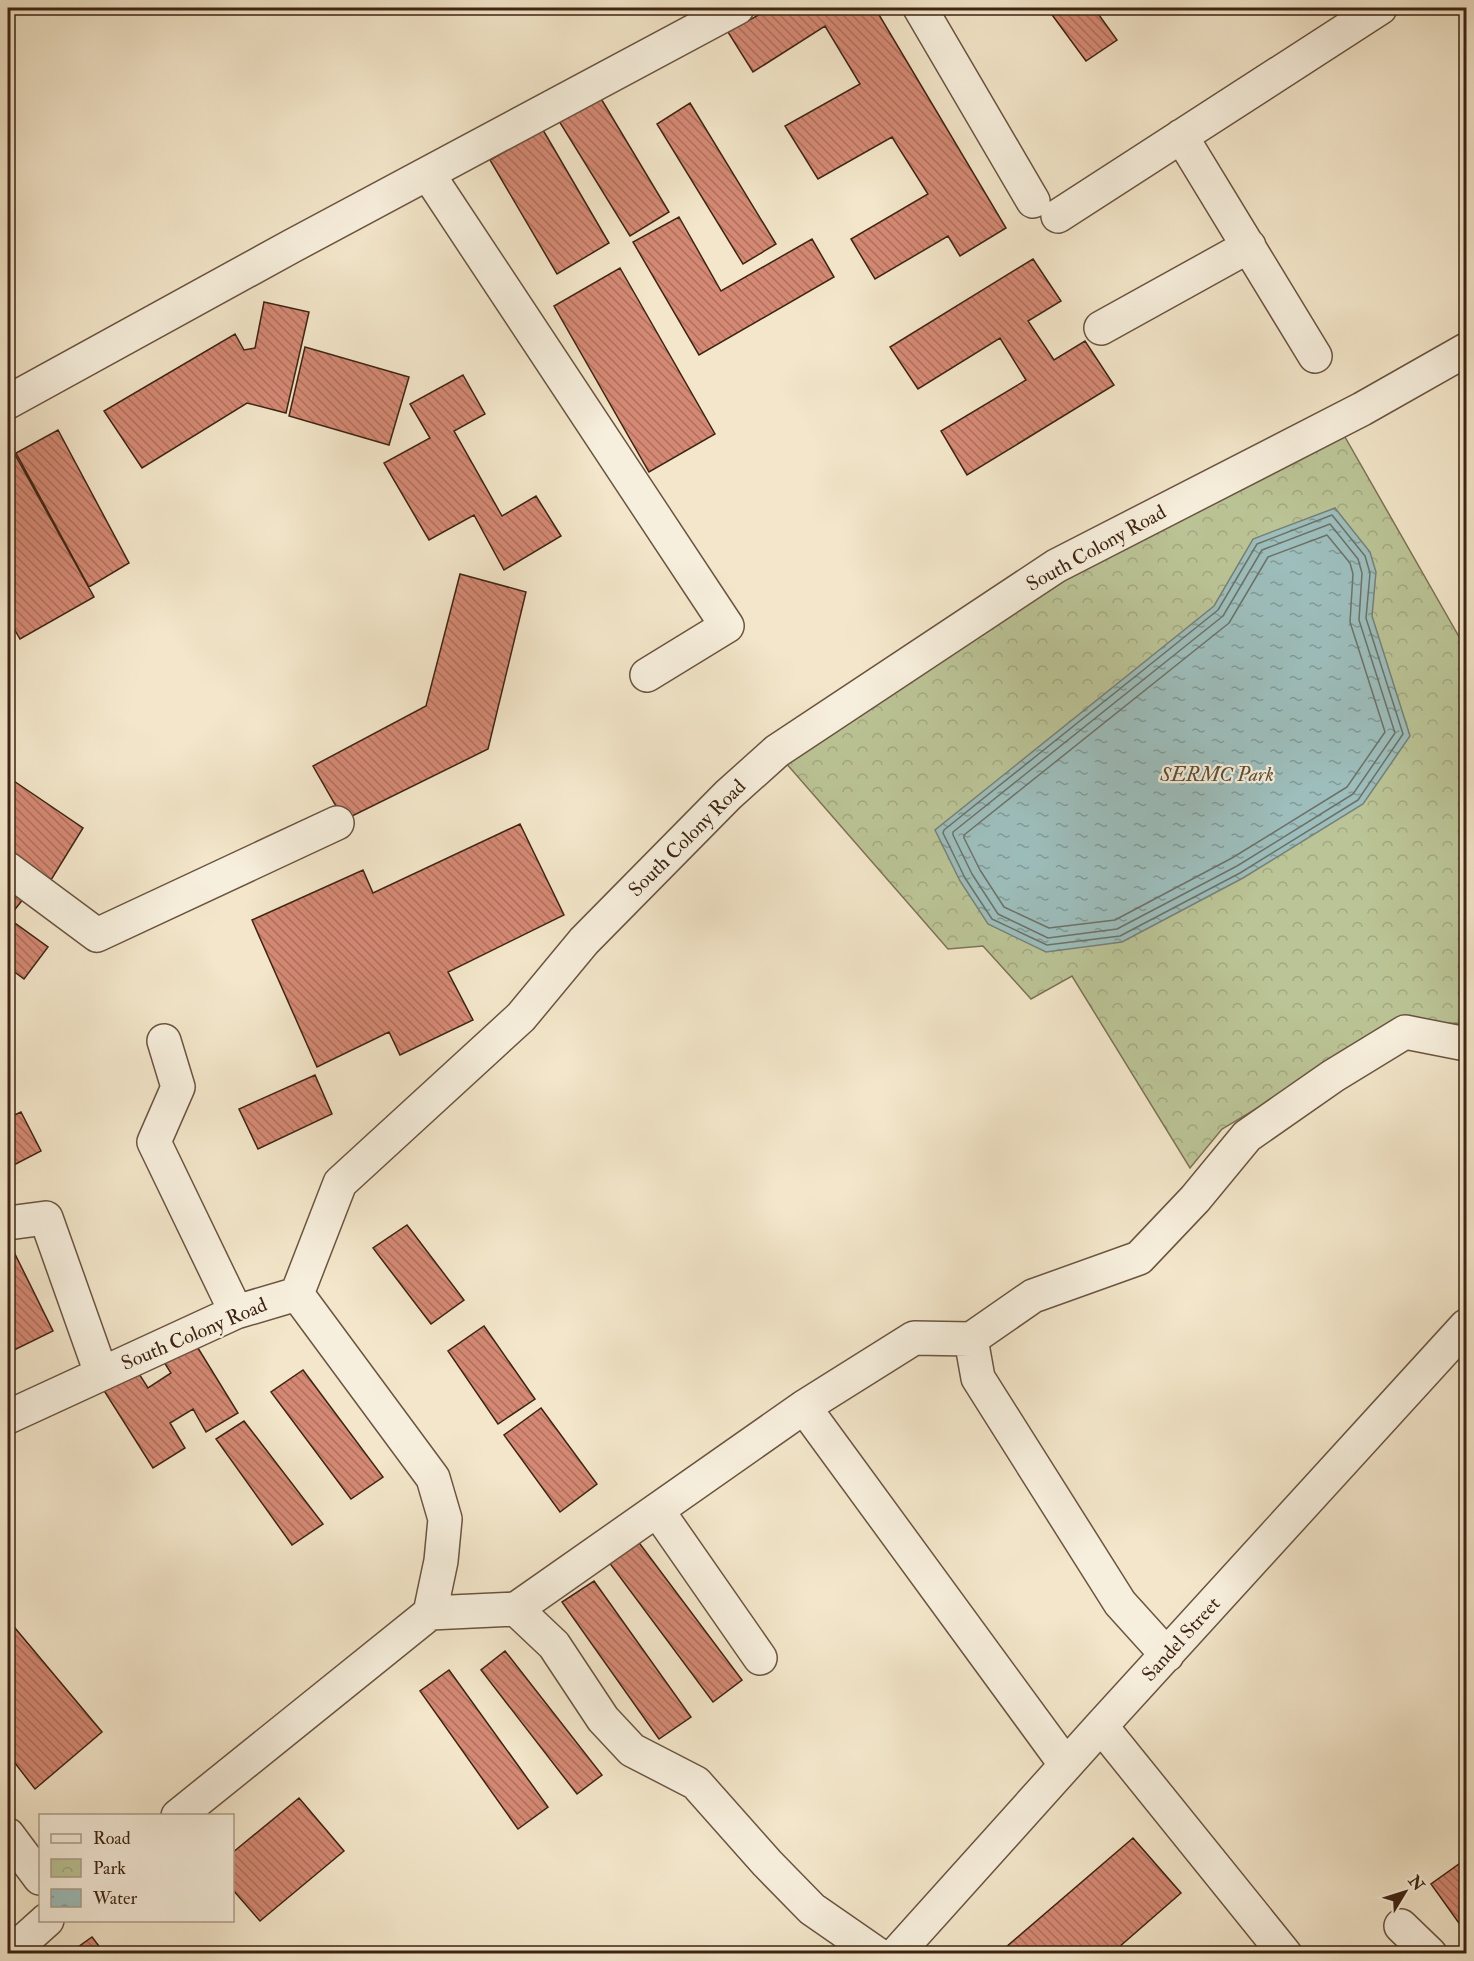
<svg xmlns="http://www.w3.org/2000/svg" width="1474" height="1961" viewBox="0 0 1474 1961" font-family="'IM FELL Double Pica',serif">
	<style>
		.park { fill: url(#park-crowns); stroke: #7c7454; stroke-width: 1.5 }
		.water { fill: url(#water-ripples); stroke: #778178; stroke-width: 1.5 }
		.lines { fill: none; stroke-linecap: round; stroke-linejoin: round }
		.shore { stroke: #6d7267; stroke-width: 1.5 }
		.building { fill: url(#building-back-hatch); stroke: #3d2512; stroke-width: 1.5 }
		.minor-casing { stroke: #6a5540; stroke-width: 36 }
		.minor { stroke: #f7efdd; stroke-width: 33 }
		.labels { text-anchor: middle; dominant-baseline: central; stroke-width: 4.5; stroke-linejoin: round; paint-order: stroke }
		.street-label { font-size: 20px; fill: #3d2512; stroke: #f7efdd }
		.park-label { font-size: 20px; font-style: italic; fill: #5c4d33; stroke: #f7efdd }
	</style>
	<defs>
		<pattern id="park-crowns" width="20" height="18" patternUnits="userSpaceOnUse" patternTransform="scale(1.5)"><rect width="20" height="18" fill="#bbc496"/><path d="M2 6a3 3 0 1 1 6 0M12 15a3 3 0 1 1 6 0" fill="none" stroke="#a2a880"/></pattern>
		<pattern id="water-ripples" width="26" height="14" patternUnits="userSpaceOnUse" patternTransform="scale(1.5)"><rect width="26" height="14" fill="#9dbebc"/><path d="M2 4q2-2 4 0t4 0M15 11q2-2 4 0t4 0" fill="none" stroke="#819a97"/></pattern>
		<pattern id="building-back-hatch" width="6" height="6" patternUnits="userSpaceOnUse" patternTransform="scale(1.5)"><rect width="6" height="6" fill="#d58974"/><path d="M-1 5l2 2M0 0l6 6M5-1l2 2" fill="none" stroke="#ae705e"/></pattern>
	</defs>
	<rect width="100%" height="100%" fill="#f3e6ca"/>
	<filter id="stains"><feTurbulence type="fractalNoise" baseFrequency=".00333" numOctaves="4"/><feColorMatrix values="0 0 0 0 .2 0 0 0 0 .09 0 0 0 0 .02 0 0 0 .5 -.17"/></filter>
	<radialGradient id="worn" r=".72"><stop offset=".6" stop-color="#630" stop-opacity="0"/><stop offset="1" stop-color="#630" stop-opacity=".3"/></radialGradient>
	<!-- park -->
	<path class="park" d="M1341,430L1466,649V1021L1462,1023L1398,1025L1222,1129L1190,1168L1072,976L1031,999L983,946L948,949L785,762L1058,577Z"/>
	<!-- water -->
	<path class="water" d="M1335,508L1370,552L1376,572L1372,616L1410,736L1363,804L1243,878L1122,942L1046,952L988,924L960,881L935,830L1214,606L1253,539Z"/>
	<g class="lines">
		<!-- shore -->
		<path class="shore" d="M1332,515L1365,556L1370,573L1366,618L1403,734L1358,800L1240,873L1120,936L1047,945L992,919L965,878L943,833L944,830L1218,610L1257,544Z
			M1330,524L1358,559L1362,573L1359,620L1395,733L1353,794L1237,866L1117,929L1048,938L998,914L972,874L953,835V832L1223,616L1262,550Z
			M1327,535L1350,563L1353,574L1350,622L1385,732L1347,787L1232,858L1115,920L1049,928L1004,907L980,870L964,838V835L1229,623L1268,557Z"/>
	</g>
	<!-- building -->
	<path class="building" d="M771,8H875L1006,228L960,256L948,236L875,279L851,239L928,194L892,137L818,179L785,126L860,84L825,26L753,72L728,32Z
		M1047,8H1094L1117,40L1086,61Z
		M600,97L669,212L630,236L559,121Z
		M690,103L776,244L743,264L657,124Z
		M543,130L609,243L557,274L490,160Z
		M679,217L721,291L812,239L834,277L699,355L633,242Z
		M1033,259L1061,301L1028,321L1054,360L1085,341L1114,385L967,475L941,431L1026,380L1000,338L918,389L890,347Z
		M620,268L715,434L649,472L554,306Z
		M264,302L309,312L286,413L247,403L142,468L104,411L235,334L244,350L255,348Z
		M305,347L409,377L389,445L289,416Z
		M463,375L485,414L454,431L502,516L536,496L561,536L504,570L474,515L429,540L384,463L430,438L410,404Z
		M58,430L129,563L89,587L16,453Z
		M13,451L94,597L20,639L8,618V453Z
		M460,574L526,592L488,749L344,820L313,766L426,706Z
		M8,777L83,828L51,880L8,851Z
		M520,824L564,915L448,972L473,1020L400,1055L389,1032L317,1067L252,920L363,870L373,893Z
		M8,885L24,898L8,918L48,947L24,979L8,967Z
		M315,1075L332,1114L258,1149L239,1109Z
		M21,1112L41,1151L8,1168V1118Z
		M407,1225L464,1300L431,1324L373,1248Z
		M12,1248L53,1331L8,1353V1250Z
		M484,1326L535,1399L498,1424L448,1351Z
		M193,1340L238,1413L206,1432L193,1409L170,1423L185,1448L153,1468L103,1389L136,1369L148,1388L171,1373L162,1359Z
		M303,1370L383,1477L351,1499L271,1392Z
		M541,1408L597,1484L560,1512L504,1435Z
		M244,1421L323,1524L292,1545L216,1439Z
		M637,1540L742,1680L713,1702L608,1561Z
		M594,1581L691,1717L659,1739L562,1602Z
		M15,1628L102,1732L35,1789L8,1754V1633Z
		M505,1651L602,1775L577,1794L481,1670Z
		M449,1670L548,1807L518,1829L420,1691Z
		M299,1798L344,1851L260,1921L232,1889V1853Z
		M1133,1838L1181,1893L1111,1954H998Z
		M1466,1859V1933L1431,1884Z
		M92,1937L105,1954H72L71,1952Z"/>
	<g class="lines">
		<!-- minor casing -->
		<g class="minor-casing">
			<path id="minor" d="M920,8L1033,201
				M1181,136L1315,356
				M428,174L727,626L647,675
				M1058,216L1380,8
				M1101,328L1249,246
				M8,402L292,246L737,8
				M8,869L97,935L337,823
				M164,1041L178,1087L154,1142L236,1312
				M8,1223L46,1218L101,1373
				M297,1294L433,1478L445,1519L441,1561L430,1613
				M971,1339L978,1378L1120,1603L1167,1655
				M804,1407L1066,1765
				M8,1417L236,1312L297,1294L340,1183L521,1017L584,941L728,795L777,751L1056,566L1362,409L1466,350
				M657,1510L760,1658
				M1101,1726L1285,1954
				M178,1816L430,1613L516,1609
				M8,1835L40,1878
				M1401,1926L1430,1954
				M9,1954L47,1920
				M877,1954L812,1909L767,1863L696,1783L632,1750L603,1719L554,1645L516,1609L804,1407L914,1338L971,1339L1033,1296L1139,1258L1195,1199L1247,1136L1333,1076L1405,1032L1466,1044
				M896,1954L1101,1726L1466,1326"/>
		</g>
		<!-- minor -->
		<use href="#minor" class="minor"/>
	</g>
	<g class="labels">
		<!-- street labels -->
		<g class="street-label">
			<text transform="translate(1096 548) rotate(-29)">South Colony Road</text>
			<text transform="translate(687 838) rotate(-45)">South Colony Road</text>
			<text transform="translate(194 1334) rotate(-23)">South Colony Road</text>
			<text transform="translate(1181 1639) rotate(-48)">Sandel Street</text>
		</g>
		<!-- park labels -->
		<g class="park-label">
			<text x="1217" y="774">SERMC Park</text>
		</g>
	</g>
	<!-- margin -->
	<rect width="1474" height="1961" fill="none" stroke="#f3e6ca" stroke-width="30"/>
	<rect x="9" y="9" width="1456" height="1943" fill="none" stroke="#3d2512" stroke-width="3"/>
	<rect x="15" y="15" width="1444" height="1931" fill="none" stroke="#3d2512" stroke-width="1.5"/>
	<!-- legend -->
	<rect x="39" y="1814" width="195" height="108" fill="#f7efdd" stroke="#ad9e8c" stroke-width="1.5"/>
	<rect x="51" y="1834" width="30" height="9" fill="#f7efdd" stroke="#ad9e8c" stroke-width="1.5"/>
	<text x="93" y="1844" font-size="18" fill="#3d2512">Road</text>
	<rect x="51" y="1859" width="30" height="18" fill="url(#park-crowns)" stroke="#ad9e8c" stroke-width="1.5"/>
	<text x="93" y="1874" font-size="18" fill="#3d2512">Park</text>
	<rect x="51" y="1889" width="30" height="18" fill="url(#water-ripples)" stroke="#ad9e8c" stroke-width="1.5"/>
	<text x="93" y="1904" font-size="18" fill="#3d2512">Water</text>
	<!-- north arrow -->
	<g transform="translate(1405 1892) rotate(52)" stroke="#f7efdd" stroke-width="4.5" paint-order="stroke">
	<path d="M0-4.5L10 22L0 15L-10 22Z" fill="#3d2512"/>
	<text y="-9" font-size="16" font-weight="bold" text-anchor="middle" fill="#3d2512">N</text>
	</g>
	<rect width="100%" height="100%" filter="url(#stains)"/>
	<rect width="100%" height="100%" fill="url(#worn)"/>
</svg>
